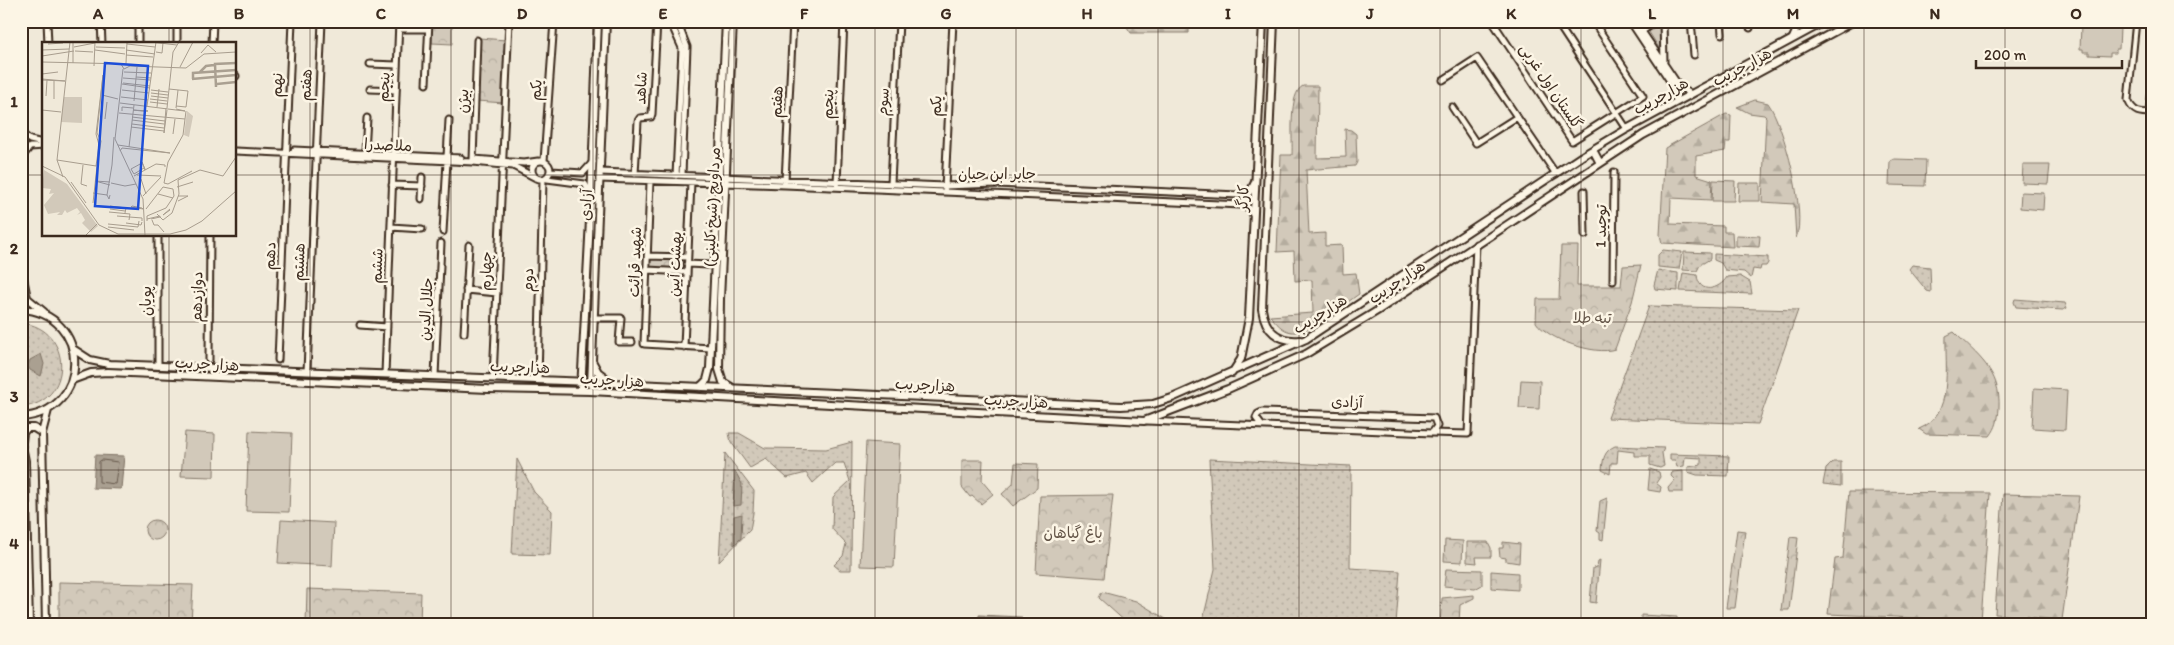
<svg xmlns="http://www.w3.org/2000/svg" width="2174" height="645" viewBox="0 0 2174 645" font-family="Itim,'Playpen Sans Arabic',sans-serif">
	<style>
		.grass { fill: url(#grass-dots); stroke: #867a6c }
		.forest { fill: url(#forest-firs); stroke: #867a6c }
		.park { fill: url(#park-crowns); stroke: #867a6c }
		.garden { fill: url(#garden-furrows); stroke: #867a6c }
		.pitch { fill: #d2c9ba; stroke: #867a6c }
		.water { fill: #aaa091; stroke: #7e7163 }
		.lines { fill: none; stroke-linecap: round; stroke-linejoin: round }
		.shore { stroke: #67594c; stroke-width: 1 }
		.minor-casing { stroke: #3b2a1e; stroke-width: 9 }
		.major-casing { stroke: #3b2a1e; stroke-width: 10 }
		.minor { stroke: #fcf5e5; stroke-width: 5 }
		.major { stroke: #fcf5e5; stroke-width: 6 }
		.grid { fill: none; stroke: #3b2a1e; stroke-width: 1; stroke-opacity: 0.55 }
		.labels { text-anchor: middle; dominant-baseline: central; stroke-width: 5; stroke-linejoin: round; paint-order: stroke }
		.street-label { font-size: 15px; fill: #3b2a1e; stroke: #fcf5e5 }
		.park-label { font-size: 15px; fill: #615245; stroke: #fcf5e5 }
		.inset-river { fill: none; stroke: #aaa091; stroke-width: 2.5 }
		.inset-road { fill: none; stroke: #a89d8e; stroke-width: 1 }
		.view { fill: #1d4ed8; fill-opacity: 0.15; stroke: #1d4ed8; stroke-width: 2.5 }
		.inset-edge { fill: none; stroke: #3b2a1e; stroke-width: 2.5 }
		.neatline { fill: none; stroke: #3b2a1e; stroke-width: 2 }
		.grid-label { font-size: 16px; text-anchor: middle; font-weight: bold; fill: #3b2a1e }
	</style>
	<defs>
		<pattern id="grass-dots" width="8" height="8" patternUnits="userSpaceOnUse" patternTransform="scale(1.25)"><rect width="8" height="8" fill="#d2c9ba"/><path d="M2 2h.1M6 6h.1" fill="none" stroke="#b5ad9f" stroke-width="1.8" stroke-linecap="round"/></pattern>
		<pattern id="forest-firs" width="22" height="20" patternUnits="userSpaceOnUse" patternTransform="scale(1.25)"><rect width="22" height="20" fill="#d2c9ba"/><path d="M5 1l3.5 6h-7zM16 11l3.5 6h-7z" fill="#b5ad9f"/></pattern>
		<pattern id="park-crowns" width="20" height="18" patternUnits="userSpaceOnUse" patternTransform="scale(1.25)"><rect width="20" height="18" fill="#d2c9ba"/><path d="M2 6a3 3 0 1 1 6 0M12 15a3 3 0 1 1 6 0" fill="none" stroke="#b5ad9f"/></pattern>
		<pattern id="garden-furrows" width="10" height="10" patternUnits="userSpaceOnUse" patternTransform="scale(1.25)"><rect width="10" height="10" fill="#d2c9ba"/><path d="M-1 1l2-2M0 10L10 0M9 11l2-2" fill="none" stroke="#b5ad9f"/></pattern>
	</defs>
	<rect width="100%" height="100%" fill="#f0e9d9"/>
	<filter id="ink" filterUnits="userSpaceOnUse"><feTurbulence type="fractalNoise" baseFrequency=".02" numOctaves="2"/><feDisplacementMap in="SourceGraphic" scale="10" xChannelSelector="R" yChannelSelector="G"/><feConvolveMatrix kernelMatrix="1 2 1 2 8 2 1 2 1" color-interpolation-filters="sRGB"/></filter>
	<g filter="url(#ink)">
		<!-- grass -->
		<path class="grass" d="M1663,250L1682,252L1679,269L1658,267V255Z
			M1684,252L1710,253V259L1700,265L1697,271L1683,270Z
			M1714,254L1768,257V263L1766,266H1761L1760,270L1753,269L1751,278L1744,272L1725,270L1721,263L1714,260Z
			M1912,265L1930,267L1931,292L1927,291L1909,269Z
			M1658,270L1678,273V291L1655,289L1654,285Z
			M1683,273L1697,275C1699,295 1719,290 1727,277L1740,276L1750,282L1752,294L1680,291Z
			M2015,299L2065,303L2067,308L2063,310L2016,307L2014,302Z
			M1649,306L1798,310L1758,424L1608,418Z
			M21,323C74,327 74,404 21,407Z
			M729,433H739L765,448L826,449L852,442L851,570H840L834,565L843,556L846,544L832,529L833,497L850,481L844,463H835L813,483L806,473L787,478L766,459L750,468L731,442Z
			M1615,446L1664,448L1662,453L1664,466L1660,468L1650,465V456H1634V452L1618,450L1617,463H1611L1610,474L1602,470C1603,459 1604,451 1615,446Z
			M725,453L754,491L753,513L750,530L719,562Z
			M1670,454L1729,456L1728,476L1697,475L1688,472V467L1701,465V458L1685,457L1684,466L1677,467L1675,460H1670Z
			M517,459L534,492L552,511L550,555L512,554Z
			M1209,459L1351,466L1350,568L1400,571L1396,624H1202L1215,569Z
			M1833,462H1841V486L1823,484L1826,469Z
			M1650,469L1659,472L1660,477L1656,483L1661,487L1660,492L1648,490Z
			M1683,471V492H1669L1668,488L1675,480L1671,476L1672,472Z
			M1607,498V500L1603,540L1600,539V533L1597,531L1600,501Z
			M1600,560L1596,603L1590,602L1593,568L1597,567L1598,561Z"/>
		<!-- forest -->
		<path class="forest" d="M1127,21H1189V33H1131L1127,27Z
			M1303,86H1318L1317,158L1346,157L1345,129L1351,130L1356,134L1357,162L1355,166L1306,170L1309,234L1325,233V246L1342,245L1343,274L1356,273L1359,294C1344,304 1309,335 1292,332C1282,331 1276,322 1270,316L1313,313L1312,280L1295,281L1294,251L1277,252L1281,155H1292C1293,139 1288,93 1303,86Z
			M1755,100L1768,103C1784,125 1807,214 1796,238L1794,204L1762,202L1766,117L1764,115L1749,113L1737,107Z
			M1726,114L1731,115L1730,142H1726L1725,151L1696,156V175L1712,180L1711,200L1671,198L1670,224L1724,226V232H1732L1733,247L1662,243L1660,235L1665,148Z
			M1736,235L1760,236L1759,247L1736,246Z
			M1954,332C1978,356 2001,371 1999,408C1998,420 1997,427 1990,436L1926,434L1919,429C1954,415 1945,367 1946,336Z
			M1849,492L1990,493L1981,621L1828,614L1835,559L1843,558Z
			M2003,494L2079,496L2062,620L1995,614Z"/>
		<!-- park -->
		<path class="park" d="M432,21H452V44L432,43Z
			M1661,22L1662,48H1659L1649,32Z
			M479,38L506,40L504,103L477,101Z
			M1561,246H1578L1577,286H1621L1623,266L1641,265L1632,302L1615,349C1595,356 1547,339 1536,322L1537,299H1559Z
			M647,256L687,257V272L647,270Z
			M962,460H983L982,481L993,494L981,504L972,496L970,497L962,487Z
			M1015,463L1038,464L1037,488L1013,506L1002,494L1013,484Z
			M1113,495L1104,578L1036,573L1040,496Z
			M145 530a10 10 0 1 1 20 0a10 10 0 1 1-20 0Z
			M1737,530L1745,531L1735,608H1726Z
			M1790,537L1798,538L1789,610H1781Z
			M1445,540L1463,541L1462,562L1444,561Z
			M1467,542H1488L1491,548V557H1476L1477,563L1467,562Z
			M1503,542L1520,544L1519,563L1506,561V558L1500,557L1499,548H1503Z
			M1446,569L1482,570V585L1475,589L1444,586Z
			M1491,571L1518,573V590L1491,588Z
			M59,582L193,585L191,624H59Z
			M307,589L421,593L420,624H306Z
			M1102,592L1136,601L1174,624H1128L1099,598Z
			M1474,595V598L1460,605L1459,624H1440L1442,598Z"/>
		<!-- garden -->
		<path class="garden" d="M1641,615L1677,617V624H1641Z"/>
		<!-- pitch -->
		<path class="pitch" d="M2084,21L2117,22V28H2120L2119,49H2116V53H2110V56L2089,55V52H2083V49H2080L2081,26H2083Z
			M1894,159L1926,160L1925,186L1889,185L1890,161Z
			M2023,165H2050L2048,184L2022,183Z
			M1713,180L1735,181L1734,201H1712Z
			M1739,183H1760V201H1738Z
			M2021,192L2044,193L2043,210L2020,208Z
			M1521,380L1540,381L1539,409L1519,408Z
			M2034,388L2067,390L2065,430L2032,428Z
			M249,431L292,433L289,512L246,511Z
			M185,432L215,434L214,477L181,476Z
			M866,442L900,444L894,567L860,566Z
			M281,520L334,523L332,566L278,563Z"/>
		<!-- water -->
		<path class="water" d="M41,354L44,364L41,376L30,370L28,366L30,360Z
			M95,455L124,456L121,489L93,488Z
			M735,471L742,484L741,505L733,506Z
			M742,514L741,538L734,545V516Z
			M979,615L1021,617V624H979Z"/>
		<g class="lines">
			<!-- shore -->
			<path class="shore" d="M102,460L118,462L115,484L99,482V462Z"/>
			<!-- minor casing -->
			<g class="minor-casing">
				<path id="minor" d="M47,21L48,44
					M101,21L102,44
					M138,21V44
					M675,21L674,30L682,48L676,176
					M680,21V29L687,47L682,175
					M1492,21L1572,141L1643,96L1593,21
					M1556,21L1627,129
					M1630,21L1676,90V102
					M1635,21L1679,86L1691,94
					M1663,21L1664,62
					M1691,21L1694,55
					M1721,21L1722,34
					M1749,21L1750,28
					M2136,21L2128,100C2133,113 2140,113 2153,113
					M399,29H428
					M1641,32L1657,21
					M1792,39L1800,21
					M177,44V21
					M212,44L213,21
					M370,64L397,65
					M235,76H236
					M1443,80L1477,58L1556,174
					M426,84L429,21
					M370,89L396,90
					M1452,107L1476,143L1517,117
					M2149,113L2153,82
					M21,133L30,140L43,143
					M294,150L461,158
					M235,151L473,162L513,166L536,178
					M365,152L367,118
					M447,157L449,120
					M21,158L30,147L44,146
					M474,159L524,163L538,161
					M473,160L477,40
					M532 170a9 9 0 1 1 18 0a9 9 0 1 1-18 0Z
					M544,161L554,21
					M551,171L583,173L593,162
					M600,172L945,186L996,184L1238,195L1249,193L1255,181
					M635,174L638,121L640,118L651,117L652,114L657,21
					M547,179L585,184L590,193
					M599,179L785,185L1242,205L1249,208L1253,215
					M785,181L793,21
					M650,182L644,344L711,348
					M837,183L844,21
					M891,183L899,21
					M392,185L422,186
					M945,188L953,21
					M1584,191L1585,235
					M421,199L422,177
					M391,227L422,229
					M443,232L447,161
					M647,256L687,257
					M687,264L709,265
					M647,270L687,272
					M1613,281L1614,172
					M466,290L497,293
					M593,318H621L619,342H632
					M360,325L387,327
					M464,333L469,245
					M684,347L691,182
					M209,360L210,235
					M278,360L292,21
					M158,366V235
					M307,371L322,21
					M385,374L399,21
					M435,376L441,243
					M493,378L509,21
					M538,380L543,180
					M1147,421L1432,433L1437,426L1434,418L1262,412L1258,414L1256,418L1262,426
					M1432,433L1468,434L1476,244"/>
			</g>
			<!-- major casing -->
			<g class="major-casing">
				<path id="major" d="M1274,21L1262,309C1265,330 1278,342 1300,340
					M1593,150L1600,163
					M21,235L22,273L27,298L44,312
					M21,305L26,302L27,298
					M21,309C92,313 92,413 21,417
					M73,349L90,360L109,364L591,382L1121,406L1153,404L1172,398L1306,339L1582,156L1627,129L1826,21
					M592,361L598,372L610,381
					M1232,373L1241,359L1249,318L1263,21
					M72,380L91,373L108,372L488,389L590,391L1144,421L1228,389L1306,354L1377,311L1643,135L1854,21
					M591,385L606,21
					M700,387L707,380L710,368L726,21
					M733,388L723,382L719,369L720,299L733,21
					M581,390L591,201L598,21
					M21,441L25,461L29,624
					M22,442L23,433L27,428H34L42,433
					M46,624L42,433L48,410"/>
			</g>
			<!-- minor -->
			<use href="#minor" class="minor"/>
			<!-- major -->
			<use href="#major" class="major"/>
		</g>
	</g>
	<!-- grid -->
	<path class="grid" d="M169,21V44M310,21V624M451,21V624M593,21V624M734,21V624M875,21V624M1016,21V624M1158,21V624M1299,21V624M1440,21V624M1581,21V624M1723,21V624M1864,21V624M2005,21V624M21,175H44M235,175H2153M169,235V624M21,322H2153M21,470H2153"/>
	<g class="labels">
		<!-- street labels -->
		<g class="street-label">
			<text transform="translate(1742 67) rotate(-28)">هزار جریب</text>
			<text transform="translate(277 85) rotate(-88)">نهم</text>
			<text transform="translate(306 85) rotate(-87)">هفتم</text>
			<text transform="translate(1551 86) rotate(56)">گلستان اول غربی</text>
			<text transform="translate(384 87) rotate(-87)">پنجم</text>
			<text transform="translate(641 88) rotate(-87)">شاهد</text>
			<text transform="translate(536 90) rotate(-86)">یکم</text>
			<text transform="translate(1661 96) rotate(-29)">هزارجریب</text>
			<text transform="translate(463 101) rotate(-88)">بیژن</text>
			<text transform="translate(777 102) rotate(-87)">هفتم</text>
			<text transform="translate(883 102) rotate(-87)">سوم</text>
			<text transform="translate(828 104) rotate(-88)">پنجم</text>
			<text transform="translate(936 106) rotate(-87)">یکم</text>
			<text transform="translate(388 145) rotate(3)">ملاصدرا</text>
			<text x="997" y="174">جابر ابن حیان</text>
			<text transform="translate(1243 198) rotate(-87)">کارگر</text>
			<text transform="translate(586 205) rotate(-87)">آزادی</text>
			<text transform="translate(712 207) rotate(-87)">مرداویج (شیخ کلینی)</text>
			<text transform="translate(1601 226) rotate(-89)">توحید 1</text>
			<text transform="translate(270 256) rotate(-88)">دهم</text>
			<text transform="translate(299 262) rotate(-88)">هشتم</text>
			<text transform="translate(635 262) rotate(-88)">شهید قرائت</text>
			<text transform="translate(675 264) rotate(-88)">بهشت آیین</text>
			<text transform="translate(377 266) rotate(-88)">ششم</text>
			<text transform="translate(486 271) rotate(-88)">چهارم</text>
			<text transform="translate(528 280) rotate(-89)">دوم</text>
			<text transform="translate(1397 282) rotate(-34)">هزار جریب</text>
			<text transform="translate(197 297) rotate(-89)">دوازدهم</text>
			<text transform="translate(146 301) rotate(-90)">پویان</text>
			<text transform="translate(426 309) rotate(-87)">جلال الدین</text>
			<text transform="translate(1320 314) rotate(-32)">هزارجریب</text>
			<text transform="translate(207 364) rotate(3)">هزار جریب</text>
			<text transform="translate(520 367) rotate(2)">هزارجریب</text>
			<text transform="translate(612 380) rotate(3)">هزار جریب</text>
			<text transform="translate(925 385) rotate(3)">هزارجریب</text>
			<text transform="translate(1016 401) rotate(3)">هزار جریب</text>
			<text transform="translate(1347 402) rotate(2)">آزادی</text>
		</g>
		<!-- park labels -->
		<g class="park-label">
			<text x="1592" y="318">تبه طلا</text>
			<text x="1073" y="533">باغ گیاهان</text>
		</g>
	</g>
	<!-- overview -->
	<g transform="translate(42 42)">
		<rect width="194" height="194" fill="#f0e9d9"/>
		<path d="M2,128L25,142L56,184L49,190L40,181L43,178L39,171L35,173L38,170L35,166L25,171L23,168L20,173H15L18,170L6,172L2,163L12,151L7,152L9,147L0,146Z" fill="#d2c9ba"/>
		<path d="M22,55H40V81L19,80Z" fill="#d2c9ba"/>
		<path d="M145,69L151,74L147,95L142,93Z" fill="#d2c9ba"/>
		<path class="inset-river" d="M158,30L164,24L172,23M150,37L194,33M151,37V31L194,28M175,42L194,40M174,45L173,22L194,21"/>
		<path class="inset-road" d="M108,0L135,3M6,2L21,1M85,2L113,5M32,5L53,1M54,5L83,6M0,8L27,7M53,8L83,12M84,8L113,12M33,9L51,10M114,10L120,11L121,1M159,11L166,3L174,10M84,13L111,15M0,14L32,9M0,20L85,22M31,21V0M84,21L85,0M79,22L82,27L88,24L144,26L162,12L194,10M52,24L53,0M138,25L151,0M81,27L73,97L101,157L103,193M82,30L109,31M0,32L16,30M94,35L109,36M81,36L108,38M0,37L23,39L0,38M81,41L108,44M80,42L108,46M127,47L146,49L144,65L134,64M80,48L107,51M109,48L126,50M109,51L126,53M60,53L76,57M4,54L5,38M109,54L126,56M79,55L106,58M12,57V39M108,57L125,59M92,59L95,25M108,60L125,62M78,61L134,68M105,64L114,0M115,65L117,47M124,66L122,91L125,68M125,66L131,10L137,0M134,66L136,48M0,68L19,70M91,68L100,69H106L91,68M134,68L143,69L134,67M80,69V65L91,66M144,69L141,93L126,120L122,141L126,142L150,129M77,71L143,77M90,75L123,79M63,77L65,60M90,78L122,82M90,82L122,86M89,85L122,89M131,92L133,77M76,103L128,111L80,106L78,109M87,105L92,63M15,118L54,124M100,120L103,127V128ZM100,121L89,127L92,132L102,126M41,123L39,142L45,144M70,123L72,95M0,124L23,135L57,183L76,192H128L144,188L160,179L194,149M54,124L57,103L54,92L61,33L55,91L59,99L55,124M95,133L119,134M92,134L114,122L123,123V125M21,135L15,118L28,0M99,137L104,152M29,140L44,161M69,141L83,144L94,142M68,143L53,139L68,140M135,145L151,140M51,151L65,153L67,157L68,153M116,152L131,156M65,153L70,123M101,154L119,135M136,154H146L136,159M51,161L55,124M68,164L84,166L83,171M90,164L100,166L101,167L89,165ZM68,167L83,169M104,167L121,145L131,147L132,154L124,166L105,174V179M128,168L121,173L128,167M67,170L88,172L87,178M115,172L121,178L130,171L137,152L136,138L158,128L181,134L194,115M75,174L100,176V179M105,177L118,174V175L109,177M110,178L112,183H116L122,190M84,181L99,183L100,180M66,182L96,185L97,179M66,185L92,188M44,193L55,182"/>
		<path class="view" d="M63,21L106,24L96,167L53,164Z"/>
		<rect width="194" height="194" class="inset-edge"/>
	</g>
	<!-- margin -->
	<rect width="2174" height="645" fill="none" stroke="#fcf5e5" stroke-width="55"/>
	<!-- scale -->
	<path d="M1976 60v8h146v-8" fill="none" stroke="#3b2a1e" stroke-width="2.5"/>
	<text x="1984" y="60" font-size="15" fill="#3b2a1e" stroke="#fcf5e5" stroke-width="4" paint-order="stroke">200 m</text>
	<rect x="28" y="28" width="2118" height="590" class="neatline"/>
	<g class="grid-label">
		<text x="98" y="19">A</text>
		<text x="239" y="19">B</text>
		<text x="381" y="19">C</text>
		<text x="522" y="19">D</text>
		<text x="663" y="19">E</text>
		<text x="804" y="19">F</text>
		<text x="946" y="19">G</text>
		<text x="1087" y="19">H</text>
		<text x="1228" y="19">I</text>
		<text x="1370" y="19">J</text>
		<text x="1511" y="19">K</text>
		<text x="1652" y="19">L</text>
		<text x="1793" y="19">M</text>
		<text x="1935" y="19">N</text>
		<text x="2076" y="19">O</text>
		<text x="14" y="107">1</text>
		<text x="14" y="254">2</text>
		<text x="14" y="402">3</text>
		<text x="14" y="549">4</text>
	</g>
</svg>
